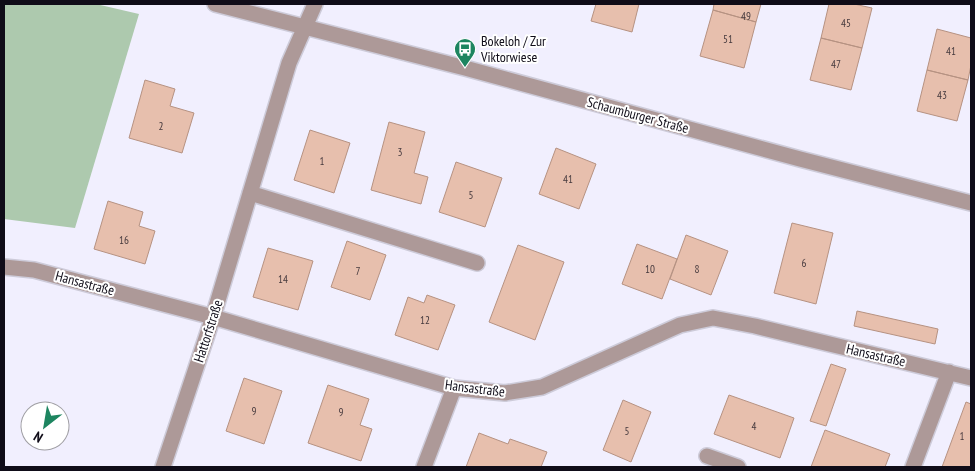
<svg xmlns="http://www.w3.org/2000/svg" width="975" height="471" viewBox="0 0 975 471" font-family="'PT Sans Narrow',sans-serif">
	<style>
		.green { fill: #adc9ae }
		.building { fill: #e7bfad; stroke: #b69282 }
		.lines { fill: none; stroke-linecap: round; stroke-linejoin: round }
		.minor-casing { stroke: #cdcbd9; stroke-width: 18 }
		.minor { stroke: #ad9998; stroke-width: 15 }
		.labels { text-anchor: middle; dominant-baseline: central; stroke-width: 4; stroke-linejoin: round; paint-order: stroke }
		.number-label { font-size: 11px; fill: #45393d }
		.poi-label { font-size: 14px; fill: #0f0c18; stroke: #fff; text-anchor: start }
		.street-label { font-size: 14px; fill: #0f0c18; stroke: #fff }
	</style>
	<rect width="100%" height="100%" fill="#f1effe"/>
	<!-- green -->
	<path class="green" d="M4,4H96L139,14L75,228L4,219Z"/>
	<!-- building -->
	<path class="building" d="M596,4H639L632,32L591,21Z
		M714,4H761L756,22L713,10Z
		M829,4H854L872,8L862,48L821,38Z
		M713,10L756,22L744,68L700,56Z
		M937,29L971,38V65L968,80L927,70Z
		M821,38L862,48L851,90L810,80Z
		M927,70L968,80L957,121L917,111Z
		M145,80L175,89L170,106L194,113L182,153L129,138Z
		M389,122L425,132L414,173L428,177L421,204L371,190Z
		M310,130L350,143L334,193L294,180Z
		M556,148L596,164L579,209L539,194Z
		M456,162L502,178L485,227L439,212Z
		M108,201L143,212L139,226L155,231L145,264L94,249Z
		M792,223L833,233L816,304L774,293Z
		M686,235L728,251L711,295L670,279Z
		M347,241L386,255L370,300L331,287Z
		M637,244L677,259L662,299L622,284Z
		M518,245L564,262L535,340L489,322Z
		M268,248L313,261L298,310L253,297Z
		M427,295L455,305L438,350L395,335L408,297L424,303Z
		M857,311L938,329L935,344L854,326Z
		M831,364L846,369L826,426L810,421Z
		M244,378L282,391L264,444L226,431Z
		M328,385L369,399L360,425L372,429L361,461L308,443Z
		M729,395L794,418L780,458L714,434Z
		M623,400L651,412L631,462L603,450Z
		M966,402L971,404V467H942Z
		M825,430L890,454L885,467H811Z
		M479,433L508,444L510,439L547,452L541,467H466Z"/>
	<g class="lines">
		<!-- minor casing -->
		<g class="minor-casing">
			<path id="minor" d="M215,4L465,68L800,159L971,203
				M250,193L477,263
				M4,267L34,270L213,317L454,388L505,393L542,387L680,325L713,318L755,326L971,378
				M707,456L738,467
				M163,467L213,317L289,63L315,4
				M424,467L454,388
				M913,467L949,372"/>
		</g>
		<!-- minor -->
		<use href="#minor" class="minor"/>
	</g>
	<!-- icons -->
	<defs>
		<g id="bus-pin" transform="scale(1.125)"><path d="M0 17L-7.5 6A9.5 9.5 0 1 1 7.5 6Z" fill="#1d8560" stroke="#fff"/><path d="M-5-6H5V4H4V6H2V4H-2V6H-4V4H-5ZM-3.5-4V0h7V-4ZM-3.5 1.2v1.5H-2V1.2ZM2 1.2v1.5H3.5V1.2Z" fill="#fff"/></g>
	</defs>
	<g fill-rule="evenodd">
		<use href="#bus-pin" x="465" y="49"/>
	</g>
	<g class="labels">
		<!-- number labels -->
		<g class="number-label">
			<text x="746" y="16">49</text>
			<text x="846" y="23">45</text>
			<text x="728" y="39">51</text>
			<text x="951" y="51">41</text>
			<text x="836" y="64">47</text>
			<text x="942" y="95">43</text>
			<text x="161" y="126">2</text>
			<text x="400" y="152">3</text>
			<text x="322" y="161">1</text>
			<text x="568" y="179">41</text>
			<text x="471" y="195">5</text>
			<text x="124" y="240">16</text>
			<text x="804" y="263">6</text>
			<text x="650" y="269">10</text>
			<text x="697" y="269">8</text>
			<text x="358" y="271">7</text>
			<text x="283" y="279">14</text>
			<text x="425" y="320">12</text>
			<text x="254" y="411">9</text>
			<text x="341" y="412">9</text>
			<text x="754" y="426">4</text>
			<text x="627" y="431">5</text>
			<text x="962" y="436">1</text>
		</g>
		<!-- poi labels -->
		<g class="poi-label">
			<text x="481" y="41">Bokeloh / Zur<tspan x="481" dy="16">Viktorwiese</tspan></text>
		</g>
		<!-- street labels -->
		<g class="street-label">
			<text transform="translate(638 115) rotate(15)">Schaumburger Straße</text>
			<text transform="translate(85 283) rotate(15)">Hansastraße</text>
			<text transform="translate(208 331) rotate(-72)">Hattorfstraße</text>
			<text transform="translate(876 355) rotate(13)">Hansastraße</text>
			<text transform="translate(475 388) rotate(7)">Hansastraße</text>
		</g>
	</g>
	<!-- border -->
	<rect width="975" height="471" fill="none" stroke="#0f0c18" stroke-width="10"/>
	<!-- north arrow -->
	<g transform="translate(45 426) rotate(211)"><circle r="24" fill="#ffffff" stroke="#9f9ea3"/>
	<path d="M0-4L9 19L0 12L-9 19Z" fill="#1d8560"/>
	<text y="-8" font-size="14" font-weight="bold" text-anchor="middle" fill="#0f0c18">N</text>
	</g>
</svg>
